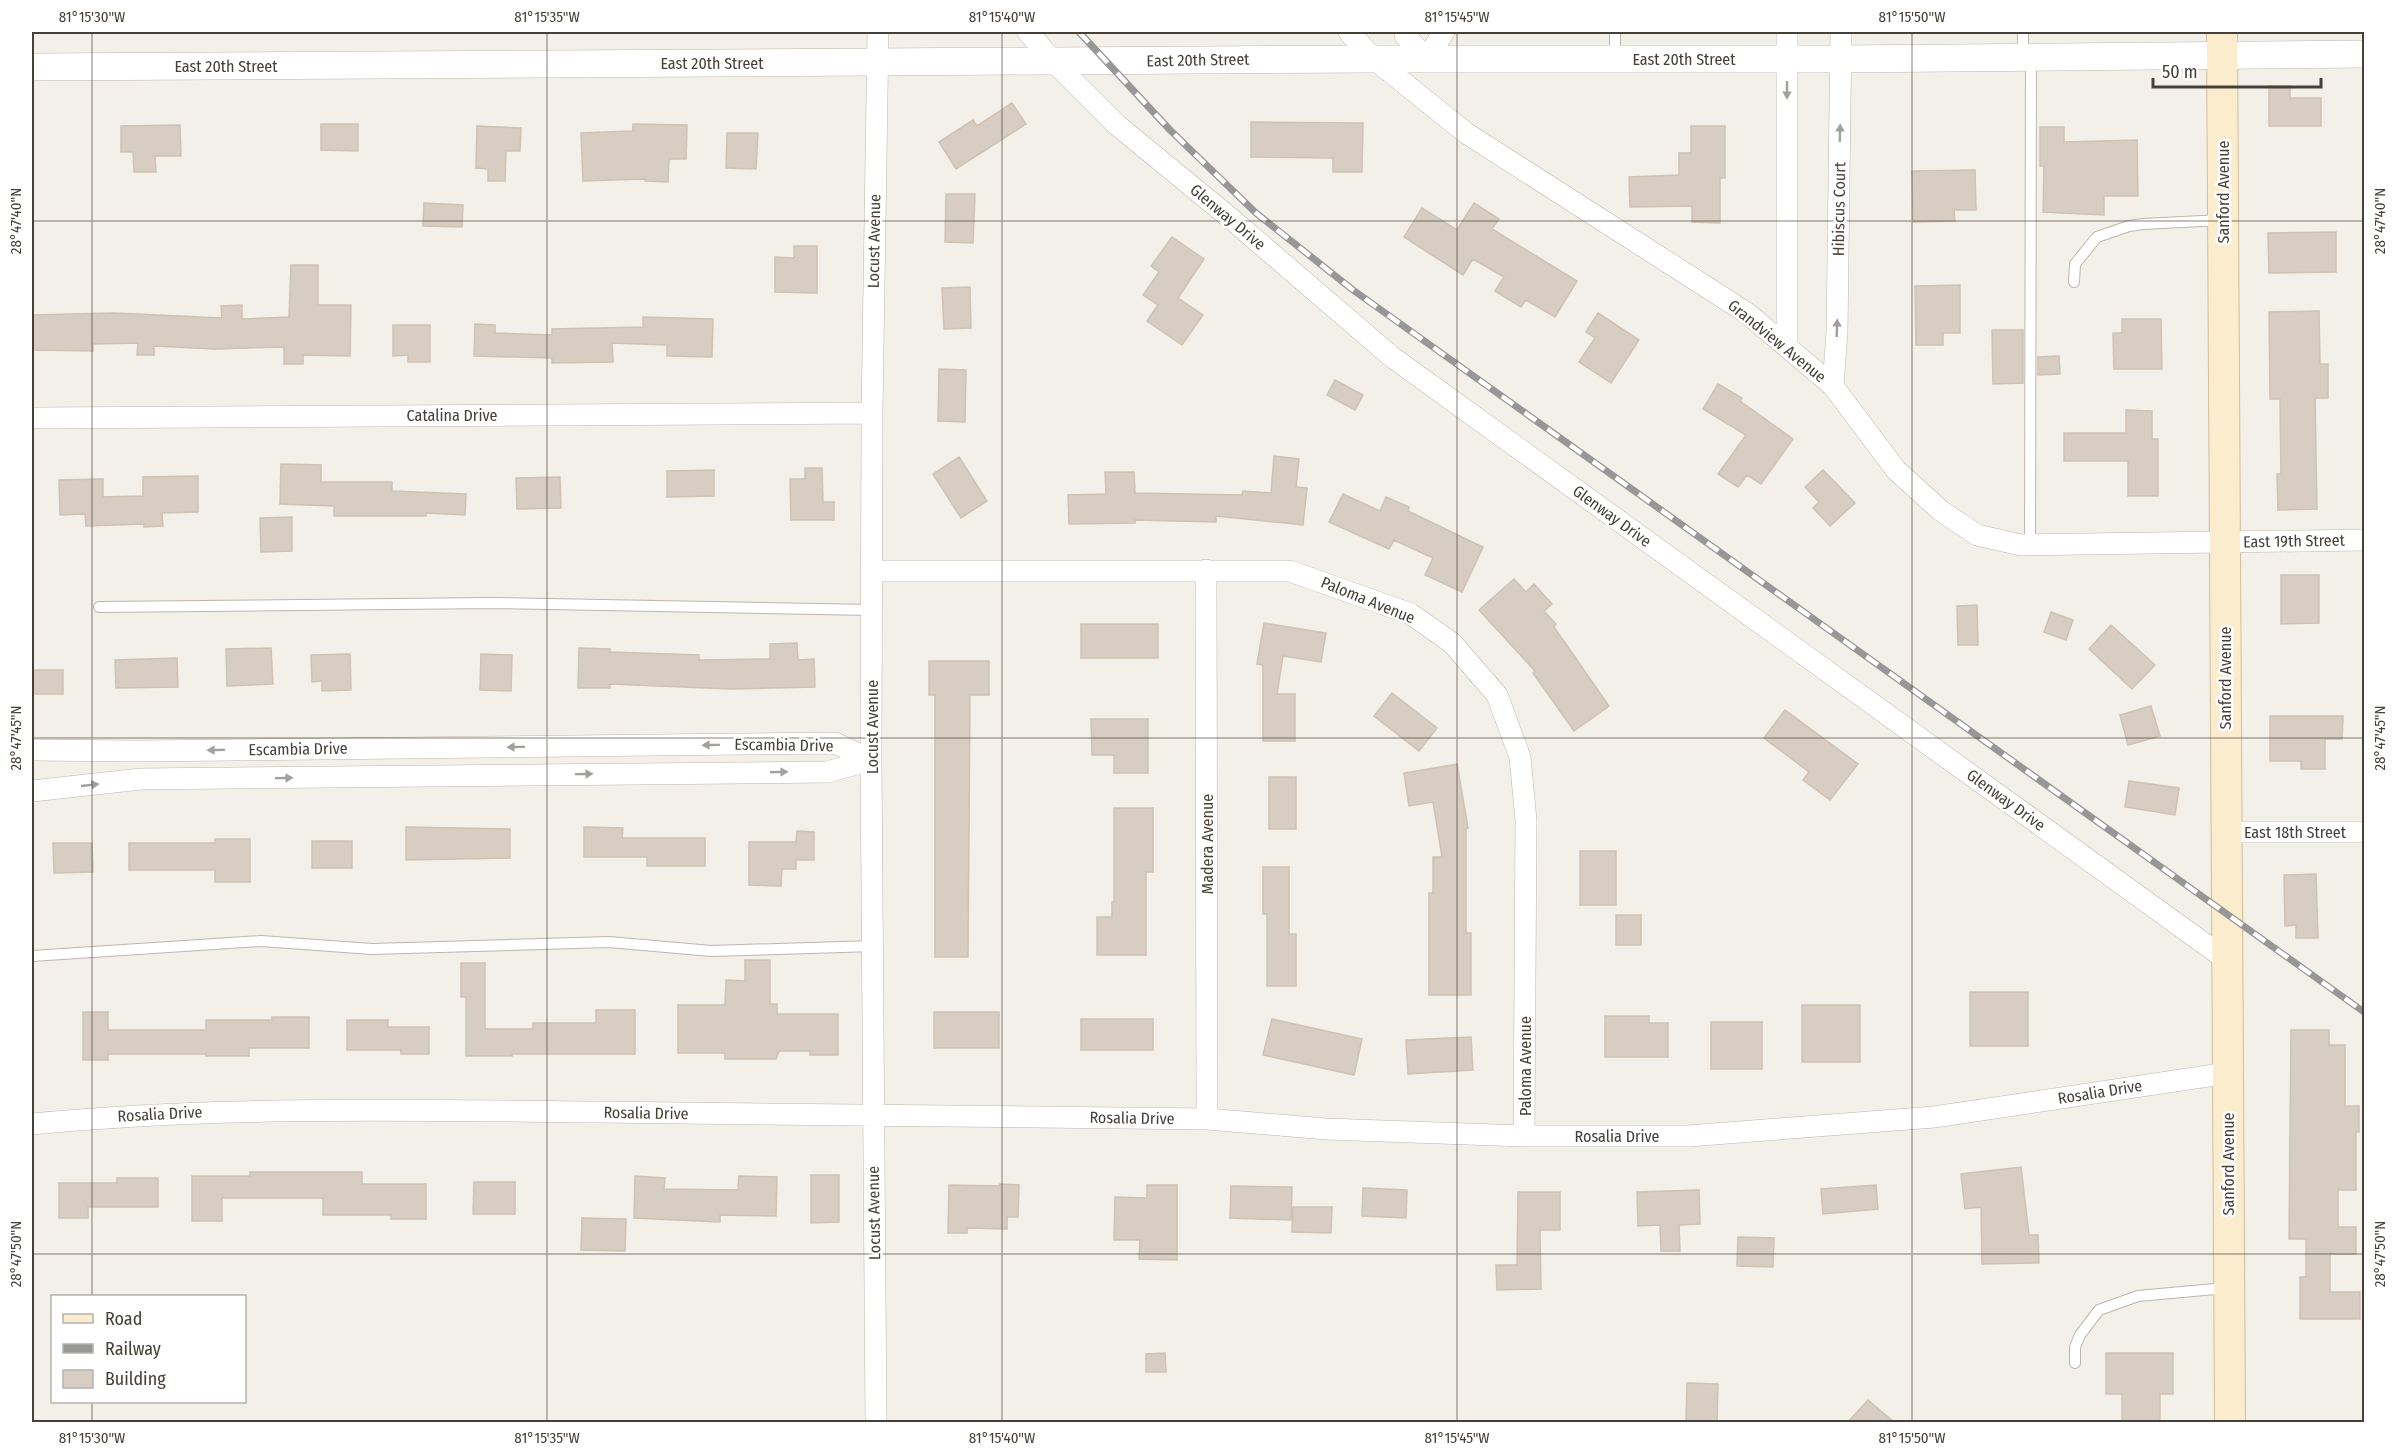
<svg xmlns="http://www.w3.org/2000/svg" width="2396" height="1454" viewBox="0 0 2396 1454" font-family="'Fira Sans Condensed',sans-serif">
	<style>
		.building { fill: #d7cdc2; stroke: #cec2b3; stroke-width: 1.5 }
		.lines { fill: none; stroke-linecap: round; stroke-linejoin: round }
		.service-casing { stroke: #beb6ac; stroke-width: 12 }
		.minor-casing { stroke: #beb6ac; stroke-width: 22 }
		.tertiary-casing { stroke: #beb6ac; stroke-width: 28 }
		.secondary-casing { stroke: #cfbf9c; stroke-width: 32 }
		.service { stroke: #fff; stroke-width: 10 }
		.minor { stroke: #fff; stroke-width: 21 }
		.tertiary { stroke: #fff; stroke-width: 27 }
		.secondary { stroke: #faeccc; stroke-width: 30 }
		.rail-casing { stroke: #979797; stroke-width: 7 }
		.rail { stroke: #fff; stroke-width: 4.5; stroke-dasharray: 14; stroke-linecap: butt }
		.oneway { fill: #a2a09c }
		.ticks { fill: none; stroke: #464038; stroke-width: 1.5; stroke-opacity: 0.45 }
		.labels { text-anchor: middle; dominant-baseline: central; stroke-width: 5; stroke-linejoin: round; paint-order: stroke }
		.street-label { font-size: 16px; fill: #464038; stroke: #fff }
		.neatline { fill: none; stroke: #464038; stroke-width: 2 }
		.ticks-label { font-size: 15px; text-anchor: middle; fill: #464038 }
	</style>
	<rect width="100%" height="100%" fill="#f3efe9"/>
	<!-- building -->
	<path class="building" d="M2269,86H2290V98H2321V126H2269Z
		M1012,103L1026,124L956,169L939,142L973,120L977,126Z
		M1251,122L1363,123L1362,172H1333V158L1251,157Z
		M321,124H358V151L321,150Z
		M633,124L687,125L686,159H669L668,182L645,181V179L583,181L581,133L633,131Z
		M180,125L181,156H155L156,172H134L133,152H121V126Z
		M477,126L521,128L520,151H506L505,181H488V169L476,168Z
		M1691,126H1725V178H1720V223L1692,222V206L1630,207L1629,177L1679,175V153H1691Z
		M2040,127H2064V142L2137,140L2138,196H2104V215L2043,212L2044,166H2040Z
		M727,133H758L756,169L726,168Z
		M1975,170L1976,210H1954L1955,221L1913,222L1912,171Z
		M946,194H975L973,243L945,242Z
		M424,203L463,205L462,227L423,226Z
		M1474,203L1499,219L1492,229L1577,281L1555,317L1526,300L1521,307L1495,291L1504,277L1473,259L1463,275L1404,237L1422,208L1457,230Z
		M2336,232V272L2269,273L2268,233Z
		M1172,237L1204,259L1178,298L1203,315L1182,345L1147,321L1158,305L1143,295L1159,272L1151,266Z
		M794,246H817V293L775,292V257L794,258Z
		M291,265H318V305H351L350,356L303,355V364H284V347L215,349L154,346V355H137L138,343L93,344V351L32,350V315L114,313L222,318L221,306L242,305V319L289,317Z
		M1960,285V333H1943V345H1916L1915,286Z
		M970,287L971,328L944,329L942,288Z
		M2319,311L2320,364H2328V398H2315L2317,509L2278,510L2277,474H2281L2280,399H2270L2269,312Z
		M1598,313L1639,340L1611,383L1579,362L1595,338L1586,332Z
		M643,317L713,319L712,357L667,356V345L612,343L613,362L552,363V358L474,356L475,324L495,325V333L552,335V329L643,327Z
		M2122,319H2161L2162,369H2114L2113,333H2122Z
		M393,325H430V362H408V355L393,356Z
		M1992,330H2023V383L1993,384Z
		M2059,356L2060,374L2038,375V357Z
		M939,369L966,370L965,422L938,421Z
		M1335,380L1363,395L1355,410L1327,395Z
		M1718,384L1742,398L1740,401L1793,439L1761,484L1747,475L1738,487L1718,474L1746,435L1703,409Z
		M2126,410L2152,411V439H2158V496H2128V461H2064V433H2126Z
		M1274,456L1299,459L1296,487L1307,488L1303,525L1216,516V522L1135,520V523L1069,524L1068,495L1106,494L1105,472H1134L1135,493L1242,495L1243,491L1271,493Z
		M959,457L987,501L961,518L933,474Z
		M281,464L321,465V482H392V491L466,494L465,515L426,513V516H334V506L280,504Z
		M805,468H822L823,502H834V520H791L790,479H805Z
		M714,470V496L667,497V471Z
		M1823,470L1855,503L1830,526L1813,508L1819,502L1805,487Z
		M198,476V512L162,513L163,526L144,527V524L86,526L85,514L60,515L59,480L103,479V497L143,496V477Z
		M560,477L561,508L517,509L516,478Z
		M1343,494L1380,511L1386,497L1409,507L1408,511L1483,547L1462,592L1425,575L1433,558L1394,540L1389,549L1329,522Z
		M292,517V551L261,552L260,518Z
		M2281,575H2319V623L2281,624Z
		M1514,579L1526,592L1534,584L1552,604L1544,611L1556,624L1554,627L1609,706L1574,731L1533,673L1535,671L1479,610Z
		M1977,605L1978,645H1958L1957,606Z
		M2051,612L2073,620L2066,640L2044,632Z
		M1264,623L1326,633L1321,662L1283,656L1277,694H1295V741H1263V665L1257,664Z
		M1081,624H1158V658H1081Z
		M2111,625L2155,665L2132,689L2089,649Z
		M797,643L798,660L814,659L815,687L731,689L610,684V688H578L579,648L610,649V652L699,655V660L770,659V644Z
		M271,648L273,684L227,686L226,649Z
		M350,654L351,690L322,691V681L312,682L311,655Z
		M481,654L512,655L511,691L480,690Z
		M177,658L178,687L116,688L115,660Z
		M929,661H989V695H970L968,957H935V695H929Z
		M32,670H63V694H32Z
		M1392,693L1437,728L1419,751L1374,716Z
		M2151,706L2160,736L2128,745L2120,715Z
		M1785,710L1858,764L1830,800L1803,780L1809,772L1764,738Z
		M2270,716H2343L2342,739H2325V769H2301V761H2270Z
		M1091,719H1148V773H1114V755H1092Z
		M1457,764L1468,828L1466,829V933H1471V995H1429V893H1433V857H1442L1433,802L1409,806L1404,773Z
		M1269,777H1296V829H1269Z
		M2129,781L2179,788L2175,815L2125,807Z
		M1114,808H1153V872H1146V955H1097V917H1112V902H1114Z
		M406,827L510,829V858L406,860Z
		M584,827L623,828L622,838H705V866H647V857H584Z
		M797,831L814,832V860H796V869H782L781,886L749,885V842H796Z
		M215,839H250V882H215V870H129V843H215Z
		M312,841H352V868H312Z
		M53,843H92L93,872L54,873Z
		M1580,851H1616V905H1580Z
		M1263,867H1289V934H1296V986H1267V914H1263Z
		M2316,874L2318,938H2296V925L2285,926L2284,875Z
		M1616,915H1641V945H1616Z
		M745,960H770V1004H777V1014H838V1055H810V1051H779L776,1059H725V1053H678V1005H725L726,980L745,981Z
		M461,963H485V1029H533V1023H596V1010H635V1054H512V1056H466V997H461Z
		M1970,992H2028V1046H1970Z
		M1802,1005H1860V1062H1802Z
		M83,1012H108V1030H206V1020H272V1017H309V1048H249V1056H206V1054H108V1060H83Z
		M934,1012H999V1048H934Z
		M1605,1016H1649V1023H1668V1057H1605Z
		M1081,1019H1153V1050H1081Z
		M1272,1019L1362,1039L1354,1075L1263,1055Z
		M347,1020H388V1027H429V1054H401V1050H347Z
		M1711,1022H1762V1069H1711Z
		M2291,1030H2329V1045H2345V1106H2359V1132H2356V1190H2338V1227H2356V1254H2330V1292H2360V1319H2300V1277H2306V1239H2289Z
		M1471,1037L1473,1070L1408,1074L1406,1040Z
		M2021,1167L2029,1235H2038L2039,1263L1982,1264L1981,1207L1965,1209L1961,1174Z
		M250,1172H362V1184H426V1219H391V1215H323V1198H222V1221H192V1176H250Z
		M811,1175H839V1222L811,1223Z
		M635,1176L665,1178L664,1189L738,1190L739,1176L777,1177L776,1216L720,1215V1222L634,1218Z
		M117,1178H158V1207H88V1218H59V1183H117Z
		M474,1182H515V1214H473Z
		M1000,1184L1019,1185L1018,1217H1007V1229L967,1228V1233H948L949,1185L1000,1186Z
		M1147,1185H1177V1260L1139,1259L1140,1240H1114L1115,1197L1147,1198Z
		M1876,1185L1878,1209L1823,1214L1821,1189Z
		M1231,1186L1292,1187L1291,1220L1230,1218Z
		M1363,1188L1407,1190L1406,1218L1362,1216Z
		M1699,1190L1700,1224L1679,1225L1680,1251H1661L1660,1225L1638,1226L1637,1192Z
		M1518,1192H1560V1230H1540L1541,1289L1497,1290L1496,1265H1517Z
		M1293,1207H1332L1331,1233L1292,1232Z
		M582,1218L626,1219L625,1251L581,1250Z
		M1738,1237L1774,1238L1773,1267L1737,1266Z
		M1165,1353L1166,1372H1146V1354Z
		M2106,1353H2173V1394H2160V1422H2122V1394H2106Z
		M1687,1383L1718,1384L1717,1422H1686Z
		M1868,1400L1894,1422H1848Z"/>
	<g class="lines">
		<!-- service casing -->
		<g class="service-casing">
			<path id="service" d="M1615,32V59
				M2023,57V32
				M2074,282L2075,264L2097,237L2129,226L2143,224L2222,220
				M2030,545L2031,57
				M99,607L490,603L872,610
				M32,956L261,941L372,949L609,942L711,951L874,946
				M2075,1363V1347L2080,1335L2099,1310L2138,1296L2226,1288"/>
		</g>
		<!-- minor casing -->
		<g class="minor-casing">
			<path id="minor" d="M1028,32L1054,62L1117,125L1229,217L1392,357L2227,960
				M1349,32L1374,59L1466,133L1747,313L1833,386L1896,470L1940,510L1977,535L2021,545L2364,540
				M1405,32V35L1426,59L1444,32
				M1787,346V32
				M1833,386L1837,332L1841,32
				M32,418L872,413
				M1206,570L1207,1119
				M872,571H1290L1411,614L1452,643L1497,695L1520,757L1526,820L1524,1136
				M32,750L139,751L835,743L871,760
				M32,791L141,779L827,772L871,760
				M2226,832H2364
				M32,1124C220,1106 409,1110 598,1112C801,1115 1004,1117 1207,1119L1326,1129L1524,1136H1688L1934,1117L2228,1073
				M876,1422L871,760L872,413L878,32"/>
		</g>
		<!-- tertiary casing -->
		<g class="tertiary-casing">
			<path id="tertiary" d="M32,67L1374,59H1841L2364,54"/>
		</g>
		<!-- secondary casing -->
		<g class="secondary-casing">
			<path id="secondary" d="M2222,32L2230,1422"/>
		</g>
		<!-- service -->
		<use href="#service" class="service"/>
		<!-- minor -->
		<use href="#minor" class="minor"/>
		<!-- tertiary -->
		<use href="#tertiary" class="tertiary"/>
		<!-- secondary -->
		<use href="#secondary" class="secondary"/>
		<!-- rail casing -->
		<g class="rail-casing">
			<path id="rail" d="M1079,32L1170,130L1256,213L1353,290L2364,1012"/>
		</g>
		<!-- rail -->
		<use href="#rail" class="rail"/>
	</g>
	<!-- one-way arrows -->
	<defs><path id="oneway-solid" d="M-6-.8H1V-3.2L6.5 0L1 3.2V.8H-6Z" transform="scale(1.5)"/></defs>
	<g class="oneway">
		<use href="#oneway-solid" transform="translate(1787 90) rotate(90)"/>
		<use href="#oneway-solid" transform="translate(1840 133) rotate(-89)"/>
		<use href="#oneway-solid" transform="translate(1837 328) rotate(-88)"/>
		<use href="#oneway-solid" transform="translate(711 745) rotate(179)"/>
		<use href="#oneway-solid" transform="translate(516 747) rotate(179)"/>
		<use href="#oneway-solid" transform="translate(216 750) rotate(179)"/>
		<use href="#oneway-solid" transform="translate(779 772) rotate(-1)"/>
		<use href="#oneway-solid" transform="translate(584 774) rotate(-1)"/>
		<use href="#oneway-solid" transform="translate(284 778) rotate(-1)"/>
		<use href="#oneway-solid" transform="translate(90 785) rotate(-6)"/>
	</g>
	<!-- ticks -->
	<path class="ticks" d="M92,32V1296M547,32V1422M1002,32V1422M1457,32V1422M1912,32V1422M32,221H2364M32,738H2364M32,1254H2364M92,1402V1422"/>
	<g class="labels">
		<!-- street labels -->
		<g class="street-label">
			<text x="1684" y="59">East 20th Street</text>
			<text transform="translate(1198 60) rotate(-1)">East 20th Street</text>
			<text x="712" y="63">East 20th Street</text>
			<text x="226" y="66">East 20th Street</text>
			<text transform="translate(2223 192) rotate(-90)">Sanford Avenue</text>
			<text transform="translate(1839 209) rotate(-89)">Hibiscus Court</text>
			<text transform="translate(1228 217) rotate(40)">Glenway Drive</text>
			<text transform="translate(874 241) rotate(-89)">Locust Avenue</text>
			<text transform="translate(1777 341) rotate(39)">Grandview Avenue</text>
			<text x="452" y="415">Catalina Drive</text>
			<text transform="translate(1612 516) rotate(36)">Glenway Drive</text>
			<text transform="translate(2294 541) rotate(-1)">East 19th Street</text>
			<text transform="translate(1368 600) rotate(22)">Paloma Avenue</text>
			<text transform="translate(2225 678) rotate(-90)">Sanford Avenue</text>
			<text transform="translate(872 727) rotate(-90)">Locust Avenue</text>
			<text transform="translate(784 745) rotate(1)">Escambia Drive</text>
			<text transform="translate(298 749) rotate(-1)">Escambia Drive</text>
			<text transform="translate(2006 800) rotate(36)">Glenway Drive</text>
			<text x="2295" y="832">East 18th Street</text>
			<text transform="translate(1207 844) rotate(-90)">Madera Avenue</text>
			<text transform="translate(1525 1066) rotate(-90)">Paloma Avenue</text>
			<text transform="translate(2100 1092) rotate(-9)">Rosalia Drive</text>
			<text transform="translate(646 1113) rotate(1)">Rosalia Drive</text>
			<text transform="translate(160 1114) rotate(-3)">Rosalia Drive</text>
			<text transform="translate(1132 1118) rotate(1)">Rosalia Drive</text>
			<text x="1617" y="1136">Rosalia Drive</text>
			<text transform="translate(2228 1164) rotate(-90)">Sanford Avenue</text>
			<text transform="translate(874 1213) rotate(-91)">Locust Avenue</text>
		</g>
	</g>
	<!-- border -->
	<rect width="2396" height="1454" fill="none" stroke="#ffffff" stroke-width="66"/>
	<!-- legend -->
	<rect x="51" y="1295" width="195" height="108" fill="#ffffff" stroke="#b5b3af" stroke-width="1.5"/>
	<rect x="63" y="1314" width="30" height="9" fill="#faeccc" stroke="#b5b3af" stroke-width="1.5"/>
	<text x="105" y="1325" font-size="18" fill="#464038">Road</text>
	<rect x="63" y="1344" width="30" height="9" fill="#979797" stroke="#b5b3af" stroke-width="1.5"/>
	<text x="105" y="1355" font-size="18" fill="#464038">Railway</text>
	<rect x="63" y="1370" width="30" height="18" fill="#d7cdc2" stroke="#b5b3af" stroke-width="1.5"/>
	<text x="105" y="1385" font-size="18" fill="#464038">Building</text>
	<!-- scale -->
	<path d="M2153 78v9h168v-9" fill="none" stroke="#464038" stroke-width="3"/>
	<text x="2162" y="78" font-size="18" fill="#464038" stroke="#ffffff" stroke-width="4.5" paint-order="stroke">50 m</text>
	<rect x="33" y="33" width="2330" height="1388" class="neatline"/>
	<g class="ticks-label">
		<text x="92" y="22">81°15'30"W</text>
		<text x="547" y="22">81°15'35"W</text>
		<text x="1002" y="22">81°15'40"W</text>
		<text x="1457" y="22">81°15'45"W</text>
		<text x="1912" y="22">81°15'50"W</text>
		<text transform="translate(2380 221) rotate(-90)" y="5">28°47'40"N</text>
		<text transform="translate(16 221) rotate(-90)" y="5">28°47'40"N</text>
		<text transform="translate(2380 738) rotate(-90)" y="5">28°47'45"N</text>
		<text transform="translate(16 738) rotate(-90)" y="5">28°47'45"N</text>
		<text transform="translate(2380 1254) rotate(-90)" y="5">28°47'50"N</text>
		<text transform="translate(16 1254) rotate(-90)" y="5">28°47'50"N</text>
		<text x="92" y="1443">81°15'30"W</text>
		<text x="547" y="1443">81°15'35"W</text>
		<text x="1002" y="1443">81°15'40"W</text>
		<text x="1457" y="1443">81°15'45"W</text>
		<text x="1912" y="1443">81°15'50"W</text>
	</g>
</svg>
